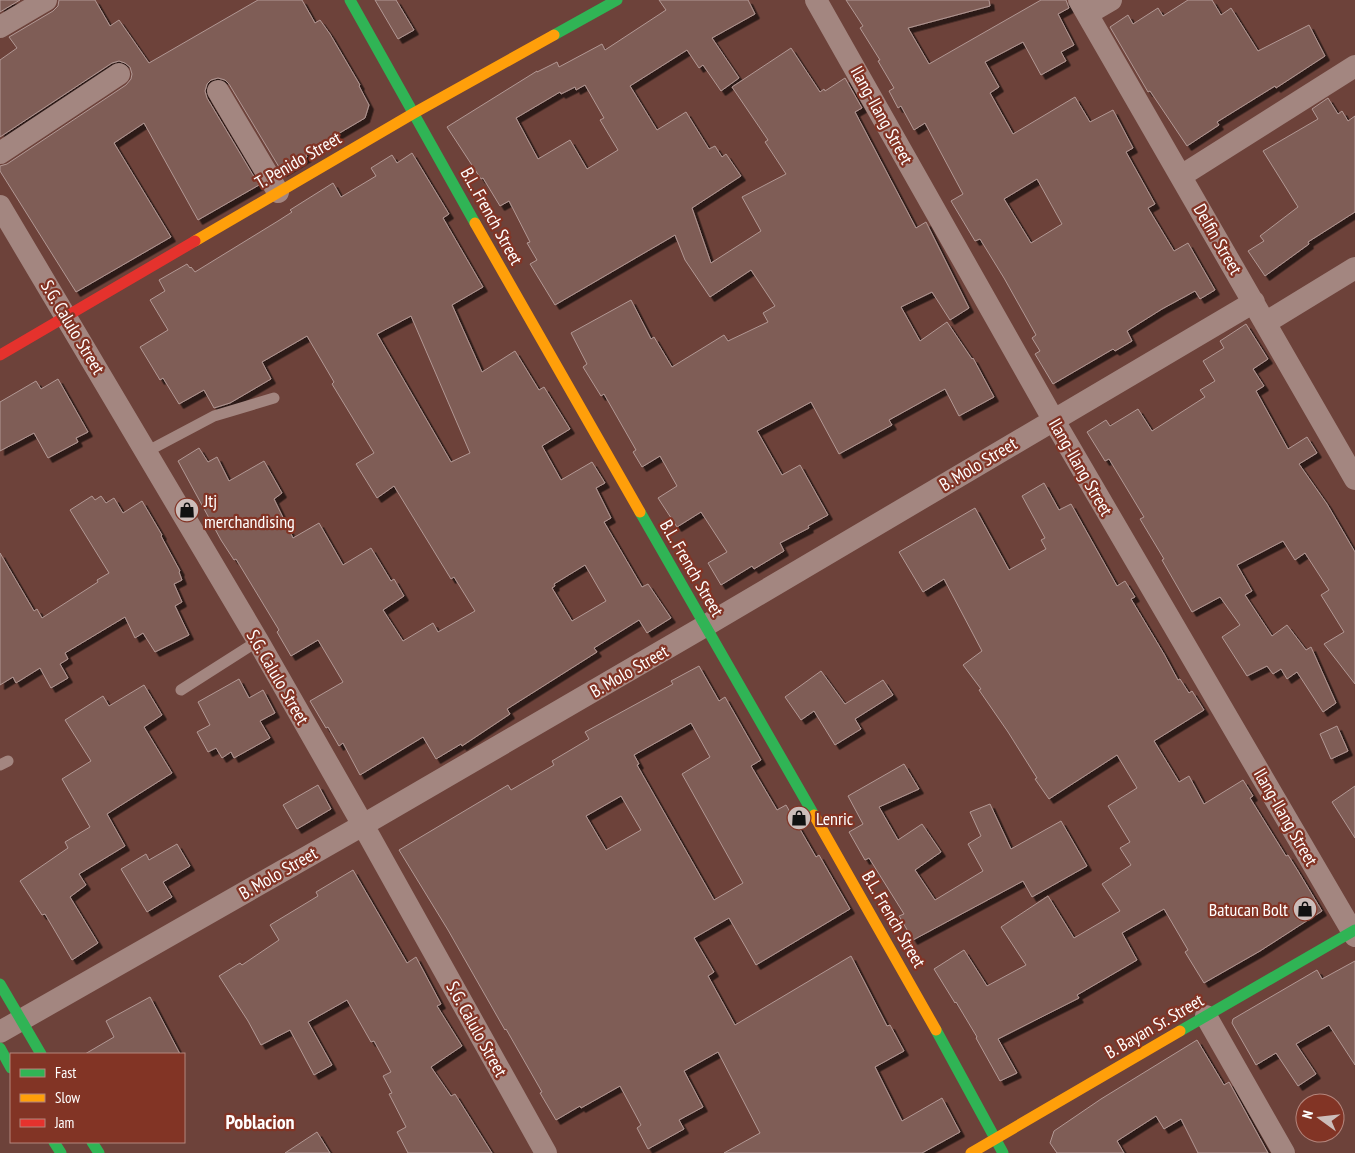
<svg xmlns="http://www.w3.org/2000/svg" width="1355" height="1153" viewBox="0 0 1355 1153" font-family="'PT Sans Narrow',sans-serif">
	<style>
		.building { fill: #7f5d57; stroke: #b29894; fill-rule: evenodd; filter: url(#shadow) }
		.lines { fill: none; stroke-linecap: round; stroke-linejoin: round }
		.lane { stroke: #a38680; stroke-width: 11 }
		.street { stroke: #a38680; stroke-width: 22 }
		.fast { stroke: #30b455; stroke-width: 11 }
		.slow { stroke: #ff9f0a; stroke-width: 11 }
		.jam { stroke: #e5322d; stroke-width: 11 }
		.labels { text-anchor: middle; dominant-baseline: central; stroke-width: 4.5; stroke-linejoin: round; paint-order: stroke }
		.street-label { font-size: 18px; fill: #fff; stroke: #823425 }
		.poi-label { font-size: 18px; fill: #fff; stroke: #823425; text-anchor: start }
		.quarter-label { font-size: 20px; font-weight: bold; fill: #fff; stroke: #823425 }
	</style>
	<defs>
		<filter id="shadow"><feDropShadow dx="4.5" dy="4.5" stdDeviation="0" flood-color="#0009"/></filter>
	</defs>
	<rect width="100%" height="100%" fill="#6d423a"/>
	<!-- building -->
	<path class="building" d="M0,0H20L0,12Z
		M59,0H95L110,26L119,20L149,63L258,0H302L315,23L320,20L330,34L360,85L359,86L369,105L365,118L331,138L306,155L307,157L282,172L229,84L225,80L218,78L211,80L207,84L205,91L207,98L259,185L198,220L144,123L114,143L171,237L76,292L0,171V166L7,164L126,85L131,79L132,74L130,67L125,63L119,61L112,63L0,137V60L17,48L9,37L53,11L58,6Z
		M375,0H396L414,30L398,39Z
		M659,0H748L755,14L712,38L739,78L721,91L703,65L699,68L687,50L630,86L657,130L686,112L709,149L715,146L722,157L726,154L741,176L692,208L711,263L761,231L742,197L786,174L765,142L768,140L732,87L791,48L820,92L824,89L825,91L845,78L862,108L855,112L916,228L926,222L969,308L950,320L932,292L901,307L920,341L947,322L972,359L973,358L994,397L959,416L945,389L889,420L892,425L839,454L811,402L757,431L782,475L800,465L828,515L808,526L809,528L780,543L784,551L754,569L752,566L721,585L708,563L727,552L701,512L677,527L658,498L677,486L660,456L642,467L633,452L636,450L604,394L601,396L583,367L587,364L571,333L631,300L651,339L654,337L672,367L724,335L728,341L768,322L763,313L775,306L751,270L710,297L685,260L675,235L555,305L530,264L537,260L527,243L530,242L509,201L500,206L483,178L481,179L447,127L537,71V72L557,62L559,67L602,44L605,50L666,10ZM585,85L604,118L600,120L618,150L587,169L570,140L538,159L516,118L560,92L561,94L575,87L576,90Z
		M846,0H989L990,6L908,28L929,64L1041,0H1066L1069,8L1058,14L1074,45L1061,52L1066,61L1041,75L1023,42L985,62L999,87L990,93L1013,134L1075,97L1090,122L1113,110L1133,148L1126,152L1155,204L1148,208L1174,251L1188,243L1215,290L1200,299L1195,291L1162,309L1127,331L1132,341L1115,351L1113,349L1053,384L1035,354L1040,351L1032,338L1036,335L1004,278L980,239L975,241L951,201L963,194L925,123L914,130L901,106L898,108L889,91L894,88L878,61L880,60L860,28L863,26ZM1037,179L1062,224L1031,243L1004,199Z
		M1188,0H1212L1221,15L1231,8L1258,51L1309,25L1325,56L1276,88L1275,86L1217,122L1219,125L1187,146L1150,91L1148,92L1110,27L1128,15L1133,24L1158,8L1163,16Z
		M1328,98L1338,114L1342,111L1348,121L1355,116V212L1308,242L1309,244L1265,276L1248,251L1264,241L1260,236L1298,207L1263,151L1318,119L1312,109Z
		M412,153L449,214L443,218L483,287L452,305L482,372L515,351L539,390L544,387L570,429L542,446L561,480L592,462L605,483L596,488L611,518L604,522L642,587L648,584L671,618L647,633L639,620L594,648L597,652L507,709L510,714L462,746L461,744L436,759L423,737L360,775L343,743L339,746L328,727L326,728L310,701L343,682L318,640L291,656L277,632L279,630L236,559L234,560L221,540L178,461L199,448L208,462L217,457L229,481L264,461L282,493L274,499L293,538L319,523L343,565L371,548L391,581L394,579L404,596L383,610L403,641L433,623L438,632L475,611L454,577L451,579L394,486L377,498L356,464L374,453L332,384L334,382L307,336L262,362L271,379L230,403L214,408L204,390L179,404L163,378L160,380L140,347L168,330L150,300L165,291L159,280L187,264L190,268L191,267L195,272L278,221L292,212L290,210L333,183L341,197L376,176L371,168L392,155L397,163ZM411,316L470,453L451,462L377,334ZM585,565L606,601L572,621L552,588L555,586L554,584Z
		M1246,324L1268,359L1253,369L1264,386L1256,391L1288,449L1307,437L1317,453L1299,464L1327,504L1355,552V684L1324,644L1344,632L1321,595L1329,590L1305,553L1295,560L1283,541L1237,565L1252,591L1245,595L1272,636L1287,625L1306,650L1311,647L1336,703L1323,712L1297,672L1287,679L1281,669L1273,674L1267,666L1247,676L1222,637L1240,625L1220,597L1192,612L1162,560L1164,559L1140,519L1144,517L1109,459L1105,461L1087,432L1106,420L1110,426L1138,409L1152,431L1205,397L1200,390L1215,381L1203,361L1224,348L1220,341Z
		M58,379L88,432L76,438L78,442L48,458L34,433L0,451V402L36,381L41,389Z
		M1044,483L1059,510L1071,504L1117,586L1125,581L1135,597L1131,599L1164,654L1178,680L1180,679L1189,693L1192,691L1204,710L1154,741L1179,782L1189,776L1204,804L1243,780L1253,796L1250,798L1286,856L1288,855L1298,871L1322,911L1260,951L1204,983L1185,952L1188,950L1164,909L1122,933L1137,960L1077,995L1079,998L998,1039L1017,1073L1000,1081L976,1038L977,1037L956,1002L955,1003L934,969L964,950L987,986L1026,965L1001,927L1048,896L1074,938L1120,911L1102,884L1131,865L1120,848L1130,842L1108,806L1137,788L1117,755L1049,799L1035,779L1037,778L1008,732L979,690L981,689L963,665L982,651L944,579L923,592L899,552L975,508L1009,570L1046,549L1041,540L1045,538L1022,496Z
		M92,496L95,500L101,496L106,503L114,498L123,513L142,501L162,535L161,536L180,571L179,572L182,580L174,584L182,602L175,606L189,635L155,652L143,633L135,638L125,617L65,653L68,659L60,664L68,678L51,688L40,668L16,683L13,677L0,685V553L34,611L37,609L42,618L98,582L97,580L109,573L70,510Z
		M699,666L719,701L725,697L761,760L751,766L777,810L786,805L816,857L819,855L850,909L756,965L729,918L694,938L714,972L708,976L735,1025L851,956L887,1026L890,1025L904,1051L875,1067L902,1121L942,1098L960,1132L922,1153H724L760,1133L718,1052L684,1071L703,1107L679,1120L684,1129L648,1149L637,1128L641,1125L620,1086L581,1108L580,1106L556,1120L540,1093L542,1092L506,1029L505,1030L448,930L399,850L508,785L511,790L554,765L552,761L589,739L585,732L673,684L671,681ZM691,723L710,757L682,774L743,883L714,900L637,765L639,764L634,755ZM621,796L641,830L606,850L586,816Z
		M821,671L845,704L883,680L893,695L855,719L861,729L835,745L814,711L801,720L785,697Z
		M239,679L249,698L263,690L275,713L260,721L270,738L234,758L231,752L222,758L216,748L208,752L197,732L210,725L198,702Z
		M144,685L162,715L144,727L172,773L107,814L125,846L79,874L86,885L70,897L98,943L72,960L45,914L42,915L20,881L68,848L65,842L90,827L62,779L91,761L65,720L103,696L109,706Z
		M1337,726L1348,751L1331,759L1320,734Z
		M904,764L919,789L879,807L898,840L922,824L941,852L915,870L935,900L983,871L968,844L981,836L970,812L990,804L1011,849L1061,821L1087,866L1032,897L1023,881L913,940L899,916L904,914L869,858L865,860L849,832L863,824L848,796Z
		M318,785L331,809L297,829L283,805Z
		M1355,786V838L1332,802Z
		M177,844L190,866L163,882L172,897L147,912L121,869L146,854L149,860Z
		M353,870L407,963L416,957L441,1004L437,1006L462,1046L431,1067L451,1096L455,1094L492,1153H408L397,1132L406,1127L389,1094L392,1093L383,1076L391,1072L374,1041L371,1042L347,1000L308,1022L332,1065L314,1075L290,1030L261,1045L248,1021L219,976L240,963L242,965L279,940L270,925L318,896L316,892Z
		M1355,961V1065L1329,1025L1296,1044L1316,1074L1298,1086L1276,1053L1256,1065L1232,1023L1233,1019L1317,970L1322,979Z
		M150,997L180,1054H85L114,1037L106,1021Z
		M1197,1040L1224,1085L1229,1082L1268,1153H1198L1181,1119L1164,1129L1156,1116L1117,1141L1124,1153H1057L1050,1143L1054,1131L1101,1099Z
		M317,1132L330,1153H285Z"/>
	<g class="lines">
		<!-- lane -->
		<path class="lane" d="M146,452L214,416L274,398
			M181,690L258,641
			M0,765L8,761"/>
		<!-- street -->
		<path class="street" d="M816,0L1053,419L1355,936
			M1079,0L1355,479
			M1087,14L1111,0
			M0,27L46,0
			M218,91L278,192
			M0,153L119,74
			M1181,176L1355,66
			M0,206L258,641L363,825L546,1153
			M1265,323L1355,268
			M1206,1016L1284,1153
			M0,1032L363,825L705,626L1254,302"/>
		<!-- fast -->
		<path class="fast" d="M350,0L475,223
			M554,35L617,0
			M640,512L814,815
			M0,984L41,1054
			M936,1030L1003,1153
			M1180,1031L1355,930
			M0,1048L11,1068
			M54,1142L61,1153
			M92,1142L99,1153"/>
		<!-- slow -->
		<path class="slow" d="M475,223L640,512
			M195,241L414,113L554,35
			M814,815L936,1030
			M971,1153L1180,1031"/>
		<!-- jam -->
		<path class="jam" d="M0,355L195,241"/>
	</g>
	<!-- icons -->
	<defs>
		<g id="shop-disc" transform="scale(1.25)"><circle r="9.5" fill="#ccbdba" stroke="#823425"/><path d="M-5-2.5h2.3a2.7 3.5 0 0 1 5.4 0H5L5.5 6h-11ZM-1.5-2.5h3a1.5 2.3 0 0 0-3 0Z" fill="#111"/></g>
	</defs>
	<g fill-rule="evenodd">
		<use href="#shop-disc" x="187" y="510"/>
		<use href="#shop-disc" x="799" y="818"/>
		<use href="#shop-disc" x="1305" y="909"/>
	</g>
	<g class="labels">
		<!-- street labels -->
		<g class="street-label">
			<text transform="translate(882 115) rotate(61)">Ilang-Ilang Street</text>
			<text transform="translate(298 160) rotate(-30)">T. Penido Street</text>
			<text transform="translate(492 216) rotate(61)">B.L. French Street</text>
			<text transform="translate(1218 239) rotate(60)">Delfin Street</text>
			<text transform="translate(73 327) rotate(59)">S.G. Calulo Street</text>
			<text transform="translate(978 464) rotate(-31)">B. Molo Street</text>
			<text transform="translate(1081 467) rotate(60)">Ilang-Ilang Street</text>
			<text transform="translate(692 568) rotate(60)">B.L. French Street</text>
			<text transform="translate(629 671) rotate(-30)">B. Molo Street</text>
			<text transform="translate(278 677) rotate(60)">S.G. Calulo Street</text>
			<text transform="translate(1286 817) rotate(60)">Ilang-Ilang Street</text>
			<text transform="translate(278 873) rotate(-30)">B. Molo Street</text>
			<text transform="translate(894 919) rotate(60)">B.L. French Street</text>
			<text transform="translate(1154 1026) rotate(-30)">B. Bayan Sr. Street</text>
			<text transform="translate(477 1029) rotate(61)">S.G. Calulo Street</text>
		</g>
		<!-- poi labels -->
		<g class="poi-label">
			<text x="204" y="500">Jtj<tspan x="204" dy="21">merchandising</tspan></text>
			<text x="816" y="818">Lenric</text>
			<text x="1288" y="909" text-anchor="end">Batucan Bolt</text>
		</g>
		<!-- quarter labels -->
		<g class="quarter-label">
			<text x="260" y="1122">Poblacion</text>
		</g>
	</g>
	<!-- legend -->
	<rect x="10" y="1053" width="175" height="90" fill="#823425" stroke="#b4857c"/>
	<rect x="20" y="1069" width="25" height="8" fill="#30b455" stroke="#b4857c"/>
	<text x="55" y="1078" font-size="15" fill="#ffffff">Fast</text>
	<rect x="20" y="1094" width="25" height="8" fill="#ff9f0a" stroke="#b4857c"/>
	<text x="55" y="1103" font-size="15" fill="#ffffff">Slow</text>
	<rect x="20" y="1119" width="25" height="8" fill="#e5322d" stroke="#b4857c"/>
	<text x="55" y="1128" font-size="15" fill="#ffffff">Jam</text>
	<!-- north arrow -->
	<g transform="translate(1320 1118) rotate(285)"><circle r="24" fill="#823425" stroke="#b4857c"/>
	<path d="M0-4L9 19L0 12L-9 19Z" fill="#ccbdba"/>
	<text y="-8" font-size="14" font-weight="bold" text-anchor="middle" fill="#ffffff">N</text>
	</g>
</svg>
